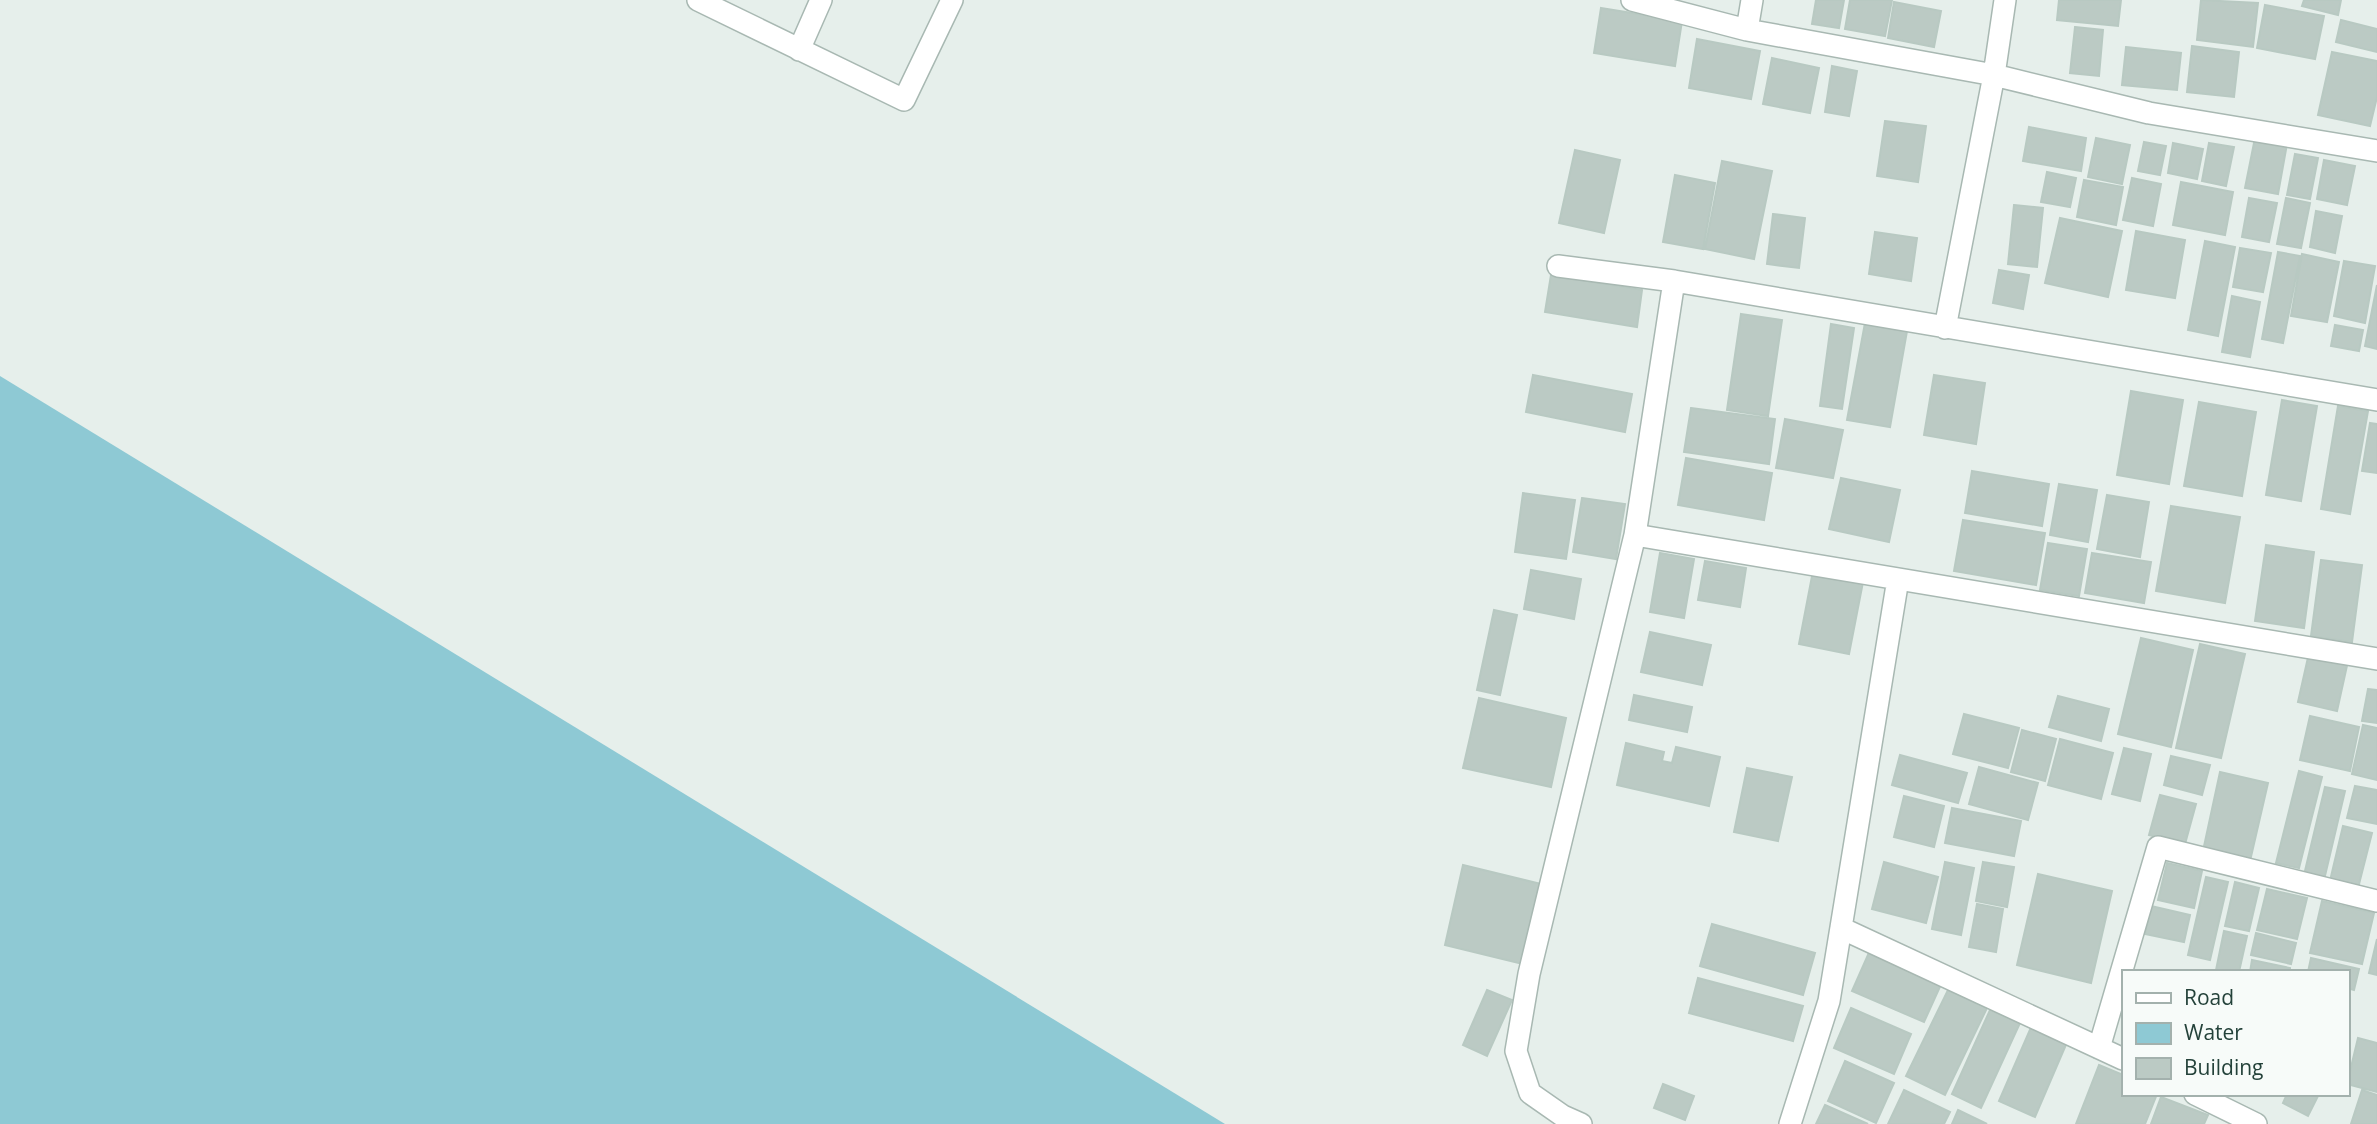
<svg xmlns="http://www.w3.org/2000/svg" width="2377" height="1124" viewBox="0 0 2377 1124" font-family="'Open Sans',sans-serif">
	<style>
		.water { fill: #8ec9d4 }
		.building { fill: #bbcac4; stroke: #b8c9c2; stroke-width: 2 }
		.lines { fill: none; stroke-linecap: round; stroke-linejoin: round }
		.minor-casing { stroke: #a8b8b2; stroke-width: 24 }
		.minor { stroke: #fff; stroke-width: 21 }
	</style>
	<rect width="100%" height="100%" fill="#e6efeb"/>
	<!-- water -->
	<path class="water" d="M0,376L1225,1124H0Z"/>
	<!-- building -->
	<path class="building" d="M1816,0H1844L1839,28L1812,24Z
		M1850,0H1892L1885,36L1845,29Z
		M2059,0H2121L2118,26L2057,20Z
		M2201,0L2258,3L2253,47L2197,40Z
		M2304,0H2341L2338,15L2302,6Z
		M1894,2L1941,11L1934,47L1888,38Z
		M2265,5L2324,16L2315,59L2257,48Z
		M1601,8L1682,21L1675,66L1594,53Z
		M2341,20L2377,29V52L2336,42Z
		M2075,27L2103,30L2099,76L2070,73Z
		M1697,39L1760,51L1751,99L1689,88Z
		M2192,46L2239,52L2234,97L2187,92Z
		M2126,47L2181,53L2177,90L2122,85Z
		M2332,52L2377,61V97L2370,126L2318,115Z
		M1772,58L1819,68L1810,113L1763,104Z
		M1832,66L1857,71L1849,116L1825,112Z
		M1885,121L1926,126L1918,182L1877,176Z
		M2029,127L2086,138L2081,171L2023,161Z
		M2096,138L2130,145L2122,184L2088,177Z
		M2255,138L2287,144L2278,194L2245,188Z
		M2144,142L2166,146L2160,175L2138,171Z
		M2173,143L2203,149L2197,179L2168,173Z
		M2209,143L2234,147L2226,186L2202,181Z
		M1575,150L1620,160L1604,233L1559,223Z
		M2295,154L2318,158L2310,199L2287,195Z
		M2324,160L2355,166L2347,205L2317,199Z
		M1722,161L1772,171L1754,259L1705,249Z
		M2047,172L2076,178L2070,207L2041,202Z
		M1675,175L1715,183L1703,249L1663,242Z
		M2132,178L2161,184L2153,226L2123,220Z
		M2084,180L2123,187L2116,225L2077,217Z
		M2181,182L2233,192L2225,235L2173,225Z
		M2249,198L2277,203L2269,242L2242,237Z
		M2286,198L2310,203L2301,248L2277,244Z
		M2014,205L2043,208L2037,267L2008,264Z
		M2316,211L2342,216L2335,253L2310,247Z
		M1773,214L1805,218L1799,268L1767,264Z
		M2060,218L2122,231L2108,297L2045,283Z
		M2136,231L2185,240L2175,298L2126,290Z
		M1875,232L1917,238L1911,281L1869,274Z
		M2205,241L2235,247L2218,336L2188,330Z
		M2240,248L2271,253L2263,292L2233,287Z
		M2278,252L2300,256L2283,343L2262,339Z
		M2302,254L2339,262L2327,322L2291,316Z
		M2344,261L2375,266L2365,323L2334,316Z
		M1999,270L2029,275L2023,309L1993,303Z
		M1551,275L1642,290L1637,327L1545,312Z
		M2377,285V349L2365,346Z
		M2232,296L2260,302L2250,357L2222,352Z
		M1741,314L1782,320L1768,416L1727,410Z
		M1865,323L1907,331L1890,427L1847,420Z
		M1831,324L1854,328L1842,409L1820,406Z
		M2335,325L2363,330L2359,351L2331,346Z
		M1533,375L1632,394L1625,432L1526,412Z
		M1934,375L1985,383L1976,444L1924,435Z
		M2131,391L2183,400L2169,484L2117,475Z
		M2282,400L2317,406L2301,501L2266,495Z
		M2199,402L2256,412L2242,496L2184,486Z
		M2338,406L2368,411L2350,514L2321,509Z
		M1691,408L1775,419L1769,464L1684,452Z
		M1785,419L1843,430L1833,478L1776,468Z
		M2370,423L2377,424V473L2362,471Z
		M1686,458L1772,473L1764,520L1678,505Z
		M1972,471L2049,484L2042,526L1965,513Z
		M1841,478L1900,490L1889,542L1829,529Z
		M2059,484L2097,490L2088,542L2050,535Z
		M1523,493L1575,500L1566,559L1515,552Z
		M2107,495L2149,502L2140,557L2097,549Z
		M1582,498L1625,504L1616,559L1573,552Z
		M2171,506L2240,517L2225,603L2156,591Z
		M1963,520L2045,533L2036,585L1954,571Z
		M2048,543L2087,549L2079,596L2040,590Z
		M2266,545L2314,552L2304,628L2255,621Z
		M1660,553L1694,559L1684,618L1650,612Z
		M2092,553L2151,562L2144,603L2085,593Z
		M2321,560L2362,565L2352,642L2311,636Z
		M1705,561L1746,568L1740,607L1698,600Z
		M1531,570L1581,579L1574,619L1524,609Z
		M1813,571L1863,582L1849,654L1799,644Z
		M1494,610L1517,615L1500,695L1477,690Z
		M1650,632L1711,645L1702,685L1641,672Z
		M2141,638L2193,650L2171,747L2118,734Z
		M2200,644L2245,654L2221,758L2176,748Z
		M2309,653L2348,661L2337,711L2298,702Z
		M2368,689L2377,690V723L2362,721Z
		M1634,695L1692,707L1687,732L1629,720Z
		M2058,696L2109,709L2101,741L2049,727Z
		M1479,698L1566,718L1551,787L1463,768Z
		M1964,714L2019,728L2008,768L1953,754Z
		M2310,716L2359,727L2350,771L2300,760Z
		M2363,725L2377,728V780L2352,774Z
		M2022,730L2056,739L2045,781L2011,772Z
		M2060,739L2113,753L2101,799L2048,785Z
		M1626,743L1664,752L1662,761L1672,763L1676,747L1720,757L1709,806L1617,785Z
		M2124,748L2151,754L2140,801L2112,794Z
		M1900,755L1967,773L1958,803L1892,785Z
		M2171,756L2210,765L2202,795L2164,785Z
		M1979,767L2038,783L2028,820L1969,804Z
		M1747,768L1792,777L1778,841L1734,832Z
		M2299,771L2322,777L2299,868L2276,863Z
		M2220,772L2268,783L2250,861L2203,851Z
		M2355,786L2377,790V824L2347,818Z
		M2325,787L2345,791L2324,880L2304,875Z
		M2160,795L2196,804L2185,844L2149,835Z
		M1904,796L1944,806L1934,847L1894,837Z
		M1952,808L2021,821L2014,856L1945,843Z
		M2343,826L2372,833L2357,892L2329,885Z
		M1884,862L1938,877L1926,923L1872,909Z
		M1945,862L1974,868L1961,935L1932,929Z
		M1983,862L2014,867L2007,907L1976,901Z
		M2167,863L2202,871L2194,908L2158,900Z
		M1463,865L1541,884L1523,964L1445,945Z
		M2038,874L2112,891L2091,983L2017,965Z
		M2206,877L2228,882L2210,960L2188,955Z
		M2235,882L2259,888L2249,931L2225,926Z
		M2267,889L2307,898L2297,939L2257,930Z
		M2322,901L2374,913L2362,964L2310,953Z
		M1977,904L2003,909L1996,952L1969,947Z
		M2151,906L2190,915L2184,942L2145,934Z
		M1712,924L1815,953L1803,995L1700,966Z
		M2224,931L2247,936L2239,972L2216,970Z
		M2256,933L2296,943L2291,964L2251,955Z
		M2377,939V975L2369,973Z
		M1871,948L1943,980L1924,1022L1852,991Z
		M2311,958L2359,969L2354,990L2347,988V972H2308Z
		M2252,960L2290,968V972H2250Z
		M1698,978L1803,1006L1793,1041L1689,1013Z
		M1487,990L1512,1000L1487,1056L1463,1045Z
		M1948,990L1987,1008L1945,1095L1906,1076Z
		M1851,1008L1911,1034L1894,1074L1834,1048Z
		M1990,1010L2020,1023L1981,1108L1952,1094Z
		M2032,1025L2068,1040L2035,1117L1999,1101Z
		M2358,1038L2377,1043V1092L2347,1084Z
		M1845,1061L1894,1083L1876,1123L1828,1101Z
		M2099,1065L2123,1075V1094H2157L2145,1124H2076Z
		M1663,1084L1694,1096L1685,1120L1654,1108Z
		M1904,1090L1950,1112L1944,1124H1888Z
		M2362,1090L2377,1095V1124H2351Z
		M2287,1094H2319L2308,1116L2283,1103Z
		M2161,1097L2208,1115L2204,1124H2151Z
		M1825,1105L1868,1124H1816Z
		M1958,1110L1987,1124H1952Z"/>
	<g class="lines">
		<!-- minor casing -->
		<g class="minor-casing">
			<path id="minor" d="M698,0L904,100L952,0
				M1632,0L1747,30L1994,75L2149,113L2377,151
				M1747,30L1752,0
				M799,50L821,0
				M1558,266L1674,281L2377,400
				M1945,328L1994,75L2005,0
				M1635,535L2377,659
				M1841,928L2123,1059
				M2099,1048L2158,847L2377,901
				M2195,1094L2256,1124
				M1581,1124L1563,1116L1530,1093L1516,1051L1529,974L1635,535L1674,281
				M1790,1124L1829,1001L1898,579"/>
		</g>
		<!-- minor -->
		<use href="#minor" class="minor"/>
	</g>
	<!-- legend -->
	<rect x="2122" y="970" width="228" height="126" fill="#f7fbf9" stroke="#a3b1ad" stroke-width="2"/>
	<rect x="2136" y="993" width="35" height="10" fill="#ffffff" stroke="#a3b1ad" stroke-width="2"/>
	<text x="2184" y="1005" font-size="21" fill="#24423a">Road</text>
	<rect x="2136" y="1023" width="35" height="21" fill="#8ec9d4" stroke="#a3b1ad" stroke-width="2"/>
	<text x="2184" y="1040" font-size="21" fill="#24423a">Water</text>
	<rect x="2136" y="1058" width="35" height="21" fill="#bbcac4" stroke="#a3b1ad" stroke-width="2"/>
	<text x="2184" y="1075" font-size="21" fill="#24423a">Building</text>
</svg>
